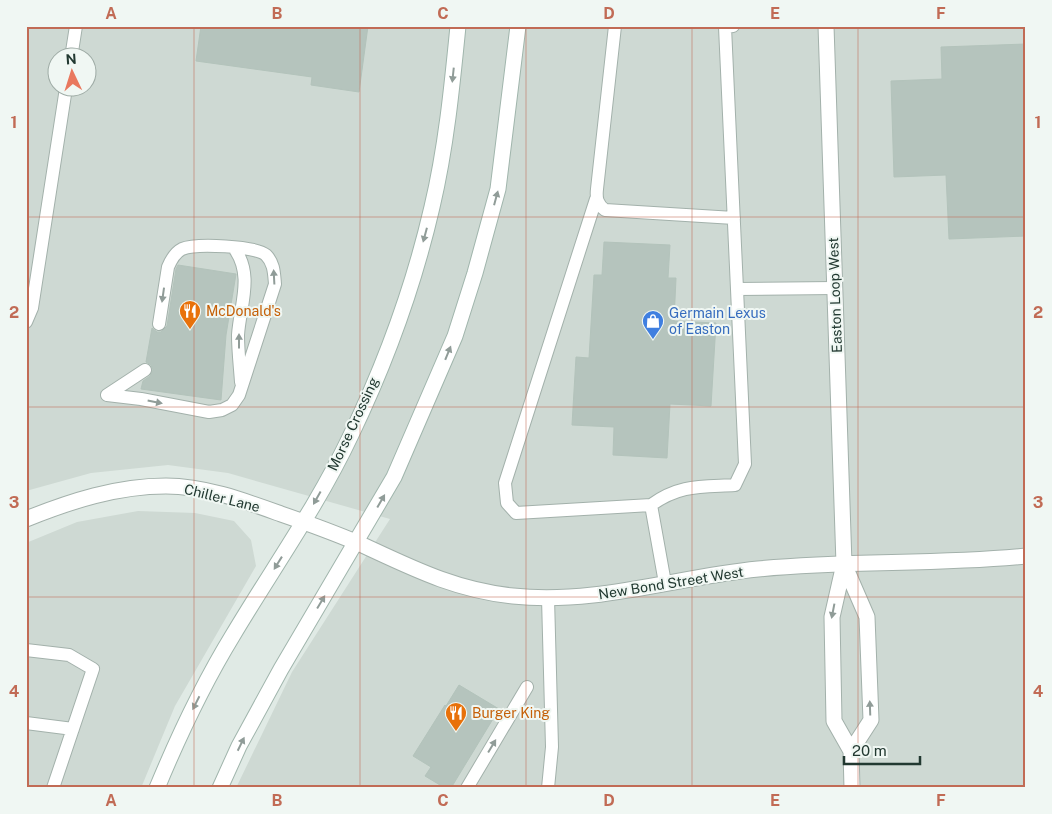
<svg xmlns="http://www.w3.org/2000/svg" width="1052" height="814" viewBox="0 0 1052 814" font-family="'Public Sans',sans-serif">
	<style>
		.built { fill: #ced9d3; fill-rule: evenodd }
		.building { fill: #b5c4bd; stroke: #b3c3bb }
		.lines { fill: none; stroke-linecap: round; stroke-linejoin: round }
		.service-casing { stroke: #a3b1ab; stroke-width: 14 }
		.minor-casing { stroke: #a3b1ab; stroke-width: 17 }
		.tertiary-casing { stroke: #a3b1ab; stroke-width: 17 }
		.secondary-casing { stroke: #a0b5ac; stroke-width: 17 }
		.service { stroke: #fff; stroke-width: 12 }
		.minor { stroke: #fff; stroke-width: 15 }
		.tertiary { stroke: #fff; stroke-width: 15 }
		.secondary { stroke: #fff; stroke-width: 15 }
		.oneway { fill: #909c98 }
		.grid { fill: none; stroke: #c16b55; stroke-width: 1; stroke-opacity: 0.55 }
		.labels { text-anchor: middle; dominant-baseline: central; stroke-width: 4; stroke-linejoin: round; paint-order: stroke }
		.street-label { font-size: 14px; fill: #223931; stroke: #f0f7f3 }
		.food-label { font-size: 14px; fill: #c56008; stroke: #f0f7f3; text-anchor: start }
		.shop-label { font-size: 14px; fill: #366cbe; stroke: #f0f7f3; text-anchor: start }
		.neatline { fill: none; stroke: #c16b55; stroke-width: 2 }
		.grid-label { font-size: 16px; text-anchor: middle; font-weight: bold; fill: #c16b55 }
	</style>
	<rect width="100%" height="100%" fill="#e0eae5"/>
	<!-- built -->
	<path class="built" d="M26,26H1026V788H236L292,672L390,519L228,473L168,465L91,473L26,491ZM58,58H88V88H58Z
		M138,511L195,513L234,521L251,540L256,566L175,706L141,788H26V543L77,522Z"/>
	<!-- building -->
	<path class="building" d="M201,26H368L359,92L311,85L312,77L196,61Z
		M1026,44V236L949,239L946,175L894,177L891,81L942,79L941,47Z
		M604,242L670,245L668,278H676L674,321L716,323L711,406L670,404L667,458L613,455L614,427L572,425L576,357L589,358L594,275H602Z
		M178,265L236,274L226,335L221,400L141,389L143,381L150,376L153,370L151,365L146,362L152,328L157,332H161L167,326L176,269Z
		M459,685L499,709L451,788H445L425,776L431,767L413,756L445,705L446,706Z"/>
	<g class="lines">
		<!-- service casing -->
		<g class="service-casing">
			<path id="service" d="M615,26L597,189C596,198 597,204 605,210L734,218
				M71,58L76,26
				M596,199L505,483L507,503L516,513L651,505
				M234,248C254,275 240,305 238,335C238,351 240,367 241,382
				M737,289L835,288
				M26,322L32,308L66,88
				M107,395L141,399L209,412L222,410L232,405L239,395L275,284C274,273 274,263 266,255C256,246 196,243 182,249C176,252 171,260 168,267L159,324
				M107,395L145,370
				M665,583L651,505C680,484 702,487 735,485L745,464L725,27L733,26
				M26,650L69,655L93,669L53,788
				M26,723L73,729
				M467,788L527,687
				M548,788L552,747L548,598"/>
		</g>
		<!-- minor casing -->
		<g class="minor-casing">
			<path id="minor" d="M26,519C71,501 117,486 166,486C205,486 245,501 281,514C307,523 332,532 358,543C410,567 454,590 513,596C596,605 676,577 758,569C847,560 937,565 1026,556"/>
		</g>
		<!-- tertiary casing -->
		<g class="tertiary-casing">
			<path id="tertiary" d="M826,26L844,564L832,617L834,721L851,751L852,788
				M844,564L867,617L871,720L851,751"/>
		</g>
		<!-- secondary casing -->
		<g class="secondary-casing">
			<path id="secondary" d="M157,788C179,735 203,684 233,635C273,568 318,505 351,435C386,362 414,285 432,207C446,148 452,87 458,26
				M220,788L239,746L281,669L394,477L455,336L475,273L498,189L518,26"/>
		</g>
		<!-- service -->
		<use href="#service" class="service"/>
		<!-- minor -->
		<use href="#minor" class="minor"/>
		<!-- tertiary -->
		<use href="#tertiary" class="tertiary"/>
		<!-- secondary -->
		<use href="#secondary" class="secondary"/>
	</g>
	<!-- one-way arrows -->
	<defs><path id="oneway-solid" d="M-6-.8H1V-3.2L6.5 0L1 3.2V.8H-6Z" transform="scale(1.25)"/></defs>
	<g class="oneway">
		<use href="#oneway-solid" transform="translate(453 75) rotate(96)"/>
		<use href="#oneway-solid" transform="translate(496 198) rotate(-75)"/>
		<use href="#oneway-solid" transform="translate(425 235) rotate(105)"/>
		<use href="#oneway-solid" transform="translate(274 277) rotate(-93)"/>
		<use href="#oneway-solid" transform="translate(163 295) rotate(98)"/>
		<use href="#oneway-solid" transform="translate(239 341) rotate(-90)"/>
		<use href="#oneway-solid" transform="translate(448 353) rotate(-68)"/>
		<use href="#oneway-solid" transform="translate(155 402) rotate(11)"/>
		<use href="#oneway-solid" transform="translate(317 498) rotate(119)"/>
		<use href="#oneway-solid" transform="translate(381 501) rotate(-60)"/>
		<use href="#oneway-solid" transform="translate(278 563) rotate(122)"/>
		<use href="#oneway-solid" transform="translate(321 602) rotate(-59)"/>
		<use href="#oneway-solid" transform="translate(833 611) rotate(101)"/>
		<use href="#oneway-solid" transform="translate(196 703) rotate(117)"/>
		<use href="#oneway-solid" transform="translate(870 708) rotate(-92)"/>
		<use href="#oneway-solid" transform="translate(241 744) rotate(-64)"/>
		<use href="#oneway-solid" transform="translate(492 746) rotate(-59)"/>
	</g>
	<!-- grid -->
	<path class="grid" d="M194,26V788M360,26V788M526,26V788M692,26V788M858,26V788M26,217H1026M26,407H1026M26,597H1026"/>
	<!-- icons -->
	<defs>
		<g id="restaurant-pin" transform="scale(1.125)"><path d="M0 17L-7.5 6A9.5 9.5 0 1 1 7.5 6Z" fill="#e8710a" stroke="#f0f7f3"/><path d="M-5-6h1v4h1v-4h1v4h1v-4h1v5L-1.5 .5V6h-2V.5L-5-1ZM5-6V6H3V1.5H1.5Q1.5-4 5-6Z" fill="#fff"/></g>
		<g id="shop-pin" transform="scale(1.125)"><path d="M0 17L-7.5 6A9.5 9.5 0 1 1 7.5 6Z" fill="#3f7fe0" stroke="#f0f7f3"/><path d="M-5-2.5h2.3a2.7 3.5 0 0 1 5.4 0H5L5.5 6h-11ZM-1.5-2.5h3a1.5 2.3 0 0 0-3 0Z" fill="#fff"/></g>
	</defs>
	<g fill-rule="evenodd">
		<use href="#restaurant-pin" x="190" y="311"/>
		<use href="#shop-pin" x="653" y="321"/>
		<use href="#restaurant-pin" x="456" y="713"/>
	</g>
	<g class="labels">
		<!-- street labels -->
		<g class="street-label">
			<text transform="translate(835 295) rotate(-92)">Easton Loop West</text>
			<text transform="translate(353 424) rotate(-65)">Morse Crossing</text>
			<text transform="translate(222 498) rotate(14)">Chiller Lane</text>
			<text transform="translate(671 583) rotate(-9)">New Bond Street West</text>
		</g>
		<!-- food labels -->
		<g class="food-label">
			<text x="206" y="311">McDonald's</text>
			<text x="472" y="713">Burger King</text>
		</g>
		<!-- shop labels -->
		<g class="shop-label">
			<text x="669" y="313">Germain Lexus<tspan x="669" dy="16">of Easton</tspan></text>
		</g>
	</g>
	<!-- border -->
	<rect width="1052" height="814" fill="none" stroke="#f0f7f3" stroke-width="55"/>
	<!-- north arrow -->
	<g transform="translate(72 72) rotate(356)"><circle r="24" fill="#f0f7f3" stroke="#9eaba5"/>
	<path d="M0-4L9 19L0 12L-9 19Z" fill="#e9785e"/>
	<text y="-8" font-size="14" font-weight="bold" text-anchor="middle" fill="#223931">N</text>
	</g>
	<!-- scale -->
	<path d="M844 756v8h76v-8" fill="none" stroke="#223931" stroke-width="2.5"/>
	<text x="852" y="756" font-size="15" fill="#223931" stroke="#f0f7f3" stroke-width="4" paint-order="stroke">20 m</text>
	<rect x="28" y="28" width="996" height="758" class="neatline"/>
	<g class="grid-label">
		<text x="111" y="19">A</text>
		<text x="277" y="19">B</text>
		<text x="443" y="19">C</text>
		<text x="609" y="19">D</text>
		<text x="775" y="19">E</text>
		<text x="941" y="19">F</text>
		<text x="14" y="128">1</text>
		<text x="1038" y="128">1</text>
		<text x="14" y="318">2</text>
		<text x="1038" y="318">2</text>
		<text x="14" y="508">3</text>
		<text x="1038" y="508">3</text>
		<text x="14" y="697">4</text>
		<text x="1038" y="697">4</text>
		<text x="111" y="806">A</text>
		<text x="277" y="806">B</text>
		<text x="443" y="806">C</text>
		<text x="609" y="806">D</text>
		<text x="775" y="806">E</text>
		<text x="941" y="806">F</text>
	</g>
</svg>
